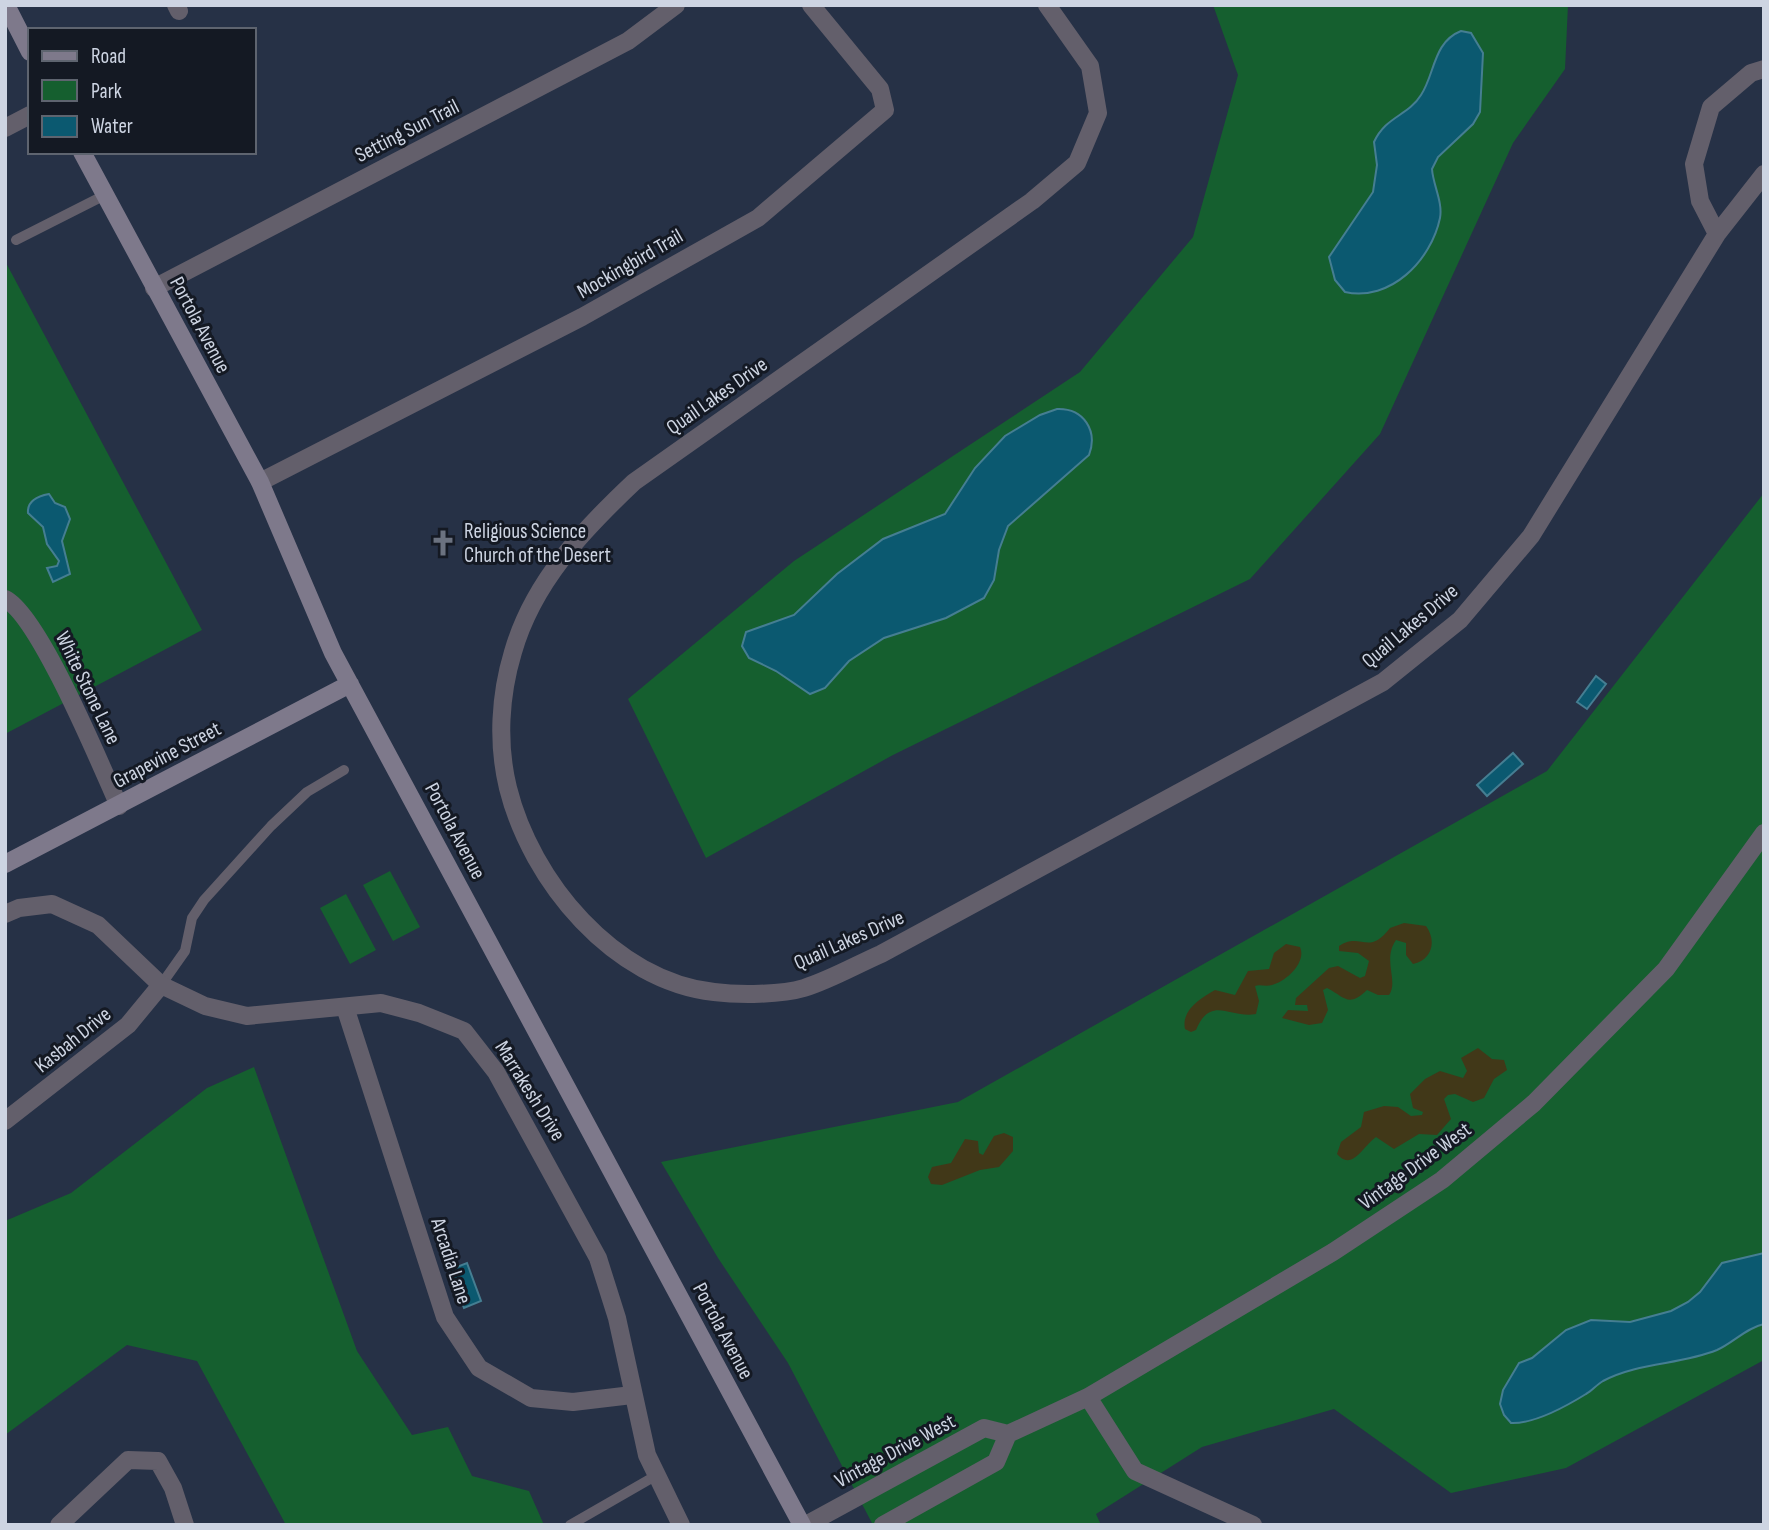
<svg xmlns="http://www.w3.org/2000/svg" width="1769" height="1530" viewBox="0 0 1769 1530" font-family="'Sofia Sans Condensed',sans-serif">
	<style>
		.green { fill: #155f2f }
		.sand { fill: #413818 }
		.water { fill: #0b5970; stroke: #457e92; stroke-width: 2 }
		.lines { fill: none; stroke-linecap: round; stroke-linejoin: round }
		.lane { stroke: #635f6b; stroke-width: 10 }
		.street { stroke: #635f6b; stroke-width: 18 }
		.secondary { stroke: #7e798b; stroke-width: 18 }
		.labels { text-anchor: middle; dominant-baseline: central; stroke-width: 6; stroke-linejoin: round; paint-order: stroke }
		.street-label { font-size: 21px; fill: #cdd4e2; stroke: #141923 }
		.poi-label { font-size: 21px; fill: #cdd4e2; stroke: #141923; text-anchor: start }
	</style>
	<rect width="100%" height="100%" fill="#263146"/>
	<!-- green -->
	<path class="green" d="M1213,5H1568L1565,69L1513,143L1380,434L1250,579L893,755L706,858L628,699L794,561L1080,372L1193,237L1238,75Z
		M5,261L202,630L5,734Z
		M1764,493V1360L1566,1468L1451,1493L1334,1409L1202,1447L1096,1514L1101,1525H873L788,1363L718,1258L661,1162L958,1102L1547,771Z
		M390,871L420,927L393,941L363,885Z
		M346,894L376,950L350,964L320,908Z
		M254,1067L357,1351L412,1435L448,1427L472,1476L529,1491L544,1525H286L197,1361L127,1345L5,1435V1221L71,1193L207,1088Z"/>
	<!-- sand -->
	<path class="sand" d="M1404,923L1426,926C1437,941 1432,960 1413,964L1406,955V943L1396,940C1382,960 1399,981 1389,995H1378L1367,990C1348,1008 1345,997 1327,988L1323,990L1328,1010L1322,1023L1309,1025L1282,1018L1288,1010L1308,1011L1307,1005H1295L1296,998L1329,968L1338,966L1360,978L1365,976L1369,961L1358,953L1339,951V946C1361,931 1368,957 1390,928Z
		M1286,944L1300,947C1307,962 1286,982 1272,985C1265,987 1260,984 1255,986L1259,1001L1256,1014C1230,1019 1211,994 1196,1030L1191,1032L1185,1029C1181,1010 1201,998 1215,990L1235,995L1248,971L1269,969L1274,953Z
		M1478,1048L1492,1059L1504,1060L1507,1070L1494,1079L1484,1098L1473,1102L1455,1094L1448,1095L1444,1099L1451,1119L1437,1135L1419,1134L1394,1149L1376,1137C1363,1146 1352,1172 1337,1154L1341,1142L1361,1127L1364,1112L1384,1106L1398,1107L1411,1116L1422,1115L1423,1112L1413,1108L1410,1094L1425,1079L1440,1071L1463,1078L1467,1071L1461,1058Z
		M1004,1133L1013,1137V1151L999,1167L980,1170L942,1185L931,1184L928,1177L932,1167L951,1163L965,1139L978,1141L979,1153L983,1155L994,1136Z"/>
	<!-- water -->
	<path class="water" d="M1461,31L1471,33L1483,53L1480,112L1473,124L1438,157L1432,169C1433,185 1443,202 1440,218C1431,261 1390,302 1345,292L1335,280L1329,257L1373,192L1377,165L1374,142C1386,116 1408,116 1421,95C1435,74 1433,42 1461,31Z
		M1057,409C1084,408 1098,431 1089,455L1008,526L999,550L994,580L984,598L946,618L884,638L849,661L825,688L810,694L776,671L749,658L742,646L746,632L794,615L837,574L883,539L945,514L975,468L1005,436L1040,415Z
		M49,494L55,503L65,507L70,519L62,541L70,574L53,582L47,568L57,566L59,561L47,544L43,527L28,513C27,501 38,496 49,494Z
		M1596,676L1606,684L1587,709L1577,702Z
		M1513,753L1523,764L1487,796L1477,785Z
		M1764,1253V1324C1746,1328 1733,1343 1717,1350C1680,1365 1639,1362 1603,1381C1596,1385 1592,1391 1586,1394C1565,1407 1535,1424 1511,1423L1504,1415L1500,1404L1503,1390L1519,1363L1532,1358L1566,1330L1591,1320L1630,1322L1671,1311L1688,1302L1700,1292L1722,1263Z
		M467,1263L481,1301L464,1308L449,1270Z"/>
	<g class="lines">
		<!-- lane -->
		<path class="lane" d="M16,240L105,195
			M161,985L185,951L192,918L204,900L271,826L307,792L344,770
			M570,1525L657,1475"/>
		<!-- street -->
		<path class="street" d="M176,5L179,11
			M1047,5L1090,66L1098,113L1077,163L1032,201L634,482C583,530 533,582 513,652C500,695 497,743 508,788C531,881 614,981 714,992C738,995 781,995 804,988C830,980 856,965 881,954L1383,682L1460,620L1531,536L1717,234L1764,174
			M5,128L30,115
			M1717,234L1700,201L1694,164L1711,107L1751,73L1764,69
			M154,288L628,41L676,5
			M260,482L582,317L758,218L885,110L880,89L811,5
			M5,599C39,615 101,766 119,806
			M5,914L19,908L52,904L98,925L161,985L205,1006L247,1016L381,1003L419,1013L464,1031L496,1072L598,1258L617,1318L647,1455L681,1525
			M345,1007L445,1317L479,1368L531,1398L573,1402L632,1395
			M5,1121L128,1025L161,985
			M1088,1397L1135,1471L1253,1525
			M59,1525L128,1460L158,1461L173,1488L185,1525
			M806,1525L984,1428L1008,1434L1088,1397L1333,1252L1442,1180L1534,1103L1666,969L1764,833
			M883,1525L996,1462L1008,1434"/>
		<!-- secondary -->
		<path class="secondary" d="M6,5L30,52
			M82,152L260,482L333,653L802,1525
			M5,864L350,684"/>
	</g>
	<!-- icons -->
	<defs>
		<g id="church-bare" transform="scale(2.1)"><path d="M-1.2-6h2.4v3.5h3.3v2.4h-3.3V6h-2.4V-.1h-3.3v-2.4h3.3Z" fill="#6b7280" stroke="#141923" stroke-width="2.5" paint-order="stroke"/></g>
	</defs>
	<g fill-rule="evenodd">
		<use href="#church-bare" x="443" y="543"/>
	</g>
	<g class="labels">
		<!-- street labels -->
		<g class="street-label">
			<text transform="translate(407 131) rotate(-27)">Setting Sun Trail</text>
			<text transform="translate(630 264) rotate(-30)">Mockingbird Trail</text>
			<text transform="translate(200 325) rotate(62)">Portola Avenue</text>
			<text transform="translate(717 396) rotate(-35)">Quail Lakes Drive</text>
			<text transform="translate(1410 626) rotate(-40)">Quail Lakes Drive</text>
			<text transform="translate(88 688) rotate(64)">White Stone Lane</text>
			<text transform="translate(167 755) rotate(-28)">Grapevine Street</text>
			<text transform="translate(455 831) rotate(62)">Portola Avenue</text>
			<text transform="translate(849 940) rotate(-24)">Quail Lakes Drive</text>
			<text transform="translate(73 1040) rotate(-39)">Kasbah Drive</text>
			<text transform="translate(530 1091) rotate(58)">Marrakesh Drive</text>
			<text transform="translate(1415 1166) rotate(-36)">Vintage Drive West</text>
			<text transform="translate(451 1261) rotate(72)">Arcadia Lane</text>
			<text transform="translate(723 1331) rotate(62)">Portola Avenue</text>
			<text transform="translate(895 1451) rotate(-28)">Vintage Drive West</text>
		</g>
		<!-- poi labels -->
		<g class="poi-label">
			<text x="464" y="531">Religious Science<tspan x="464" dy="24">Church of the Desert</tspan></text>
		</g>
	</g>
	<!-- border -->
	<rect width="1769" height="1530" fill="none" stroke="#cdd4e2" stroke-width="14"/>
	<!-- legend -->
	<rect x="28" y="28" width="228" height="126" fill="#141923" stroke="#5e646f" stroke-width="2"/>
	<rect x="42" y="51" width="35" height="10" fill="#7e798b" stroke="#5e646f" stroke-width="2"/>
	<text x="91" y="63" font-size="21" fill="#cdd4e2">Road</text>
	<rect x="42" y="80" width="35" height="21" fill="#155f2f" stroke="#5e646f" stroke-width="2"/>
	<text x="91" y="98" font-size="21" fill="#cdd4e2">Park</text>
	<rect x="42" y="116" width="35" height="21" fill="#0b5970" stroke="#5e646f" stroke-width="2"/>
	<text x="91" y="133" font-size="21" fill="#cdd4e2">Water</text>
</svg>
